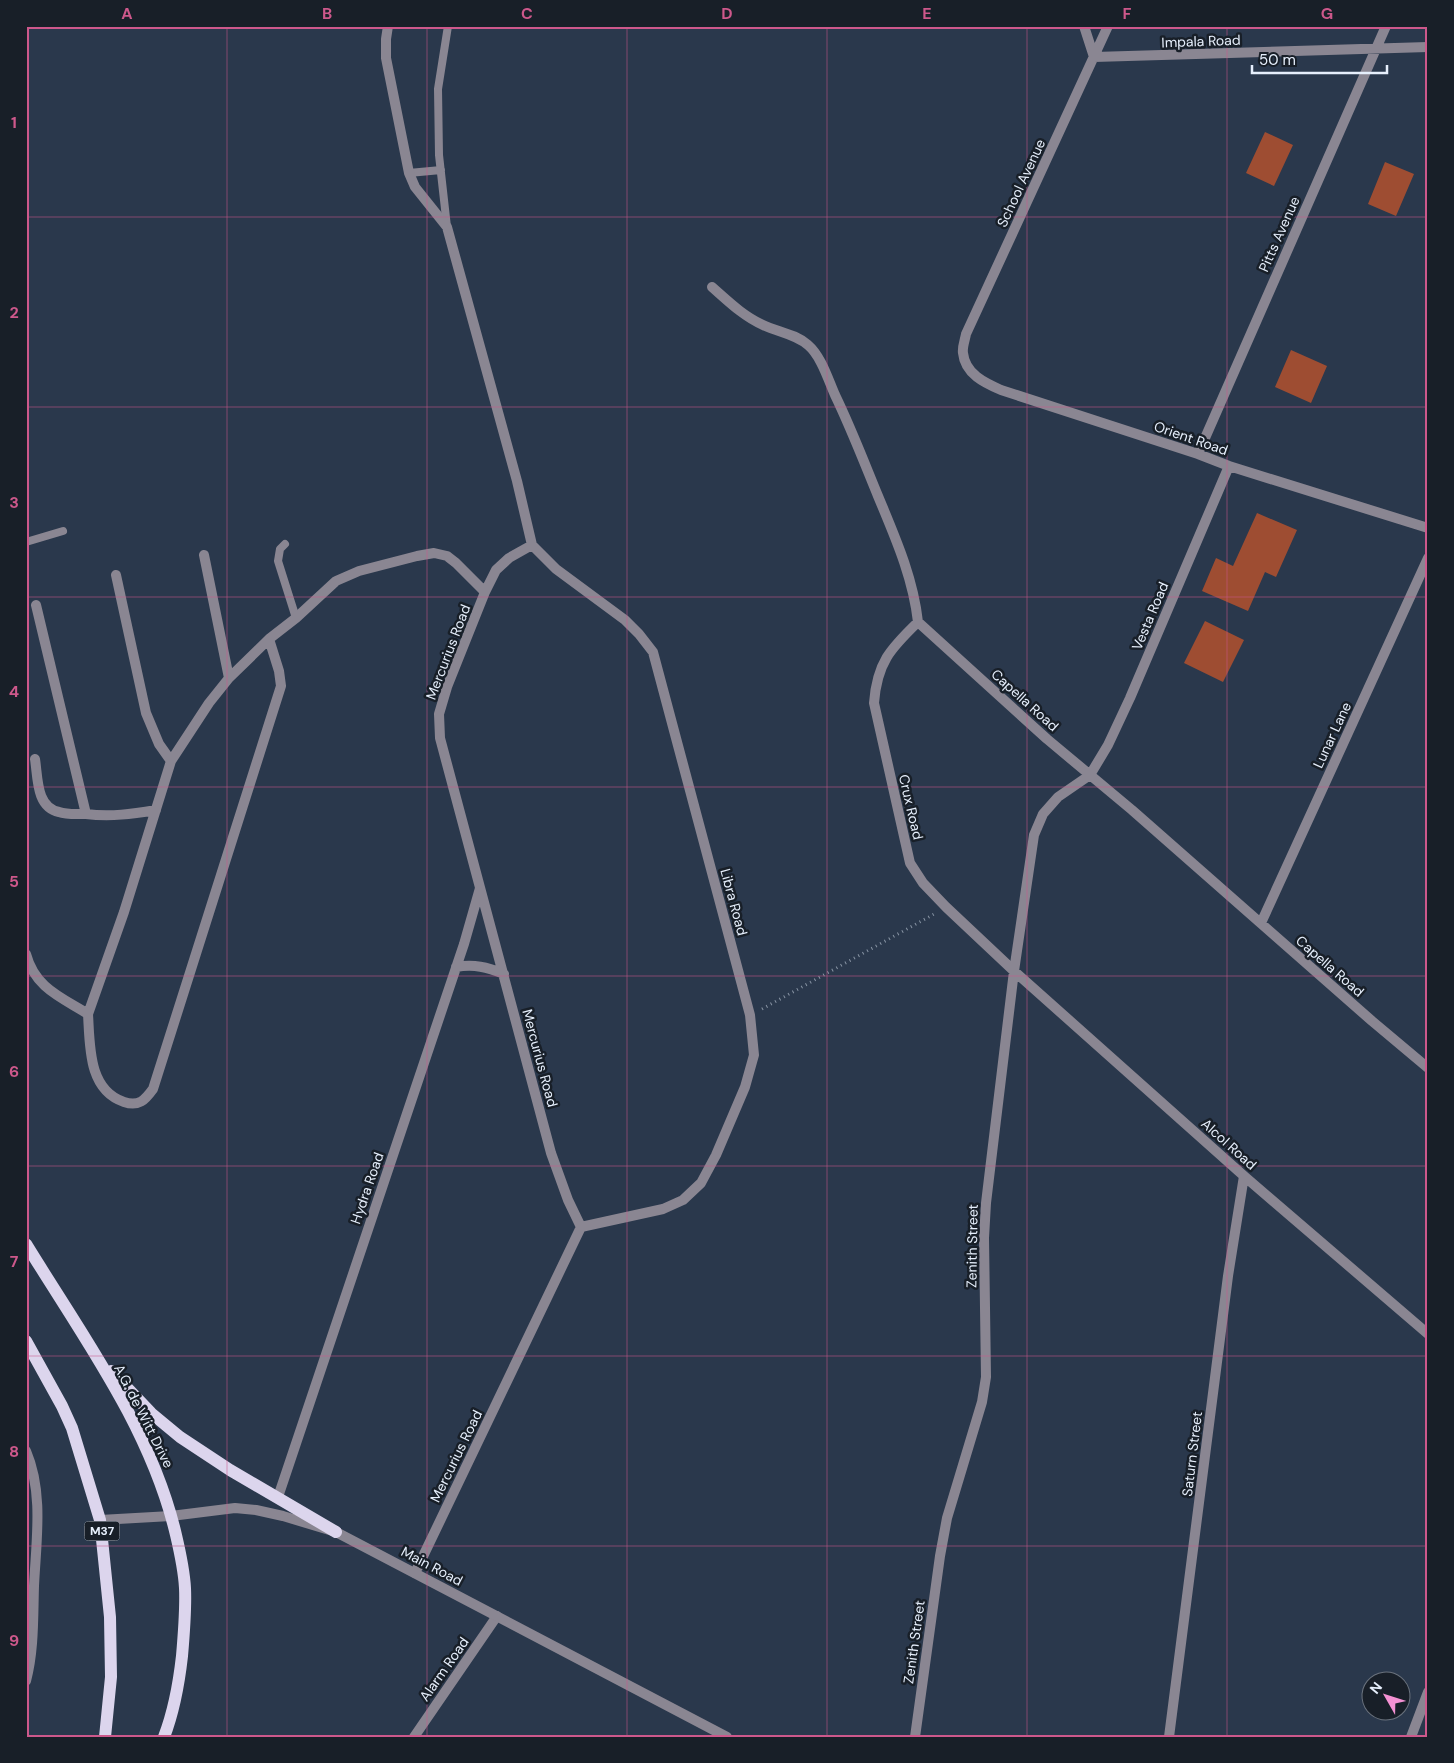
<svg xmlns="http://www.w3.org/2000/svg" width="1454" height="1763" viewBox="0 0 1454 1763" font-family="'DM Sans',sans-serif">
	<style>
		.building { fill: #9e4d32 }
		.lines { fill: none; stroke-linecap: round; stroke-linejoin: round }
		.path { stroke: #8995a5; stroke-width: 3; stroke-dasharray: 1 4; stroke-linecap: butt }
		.service { stroke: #8a8692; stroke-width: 8 }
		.minor { stroke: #8a8692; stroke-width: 10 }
		.tertiary { stroke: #8a8692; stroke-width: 10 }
		.primary { stroke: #dcd5ed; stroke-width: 12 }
		.grid { fill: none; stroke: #cd588b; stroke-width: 1; stroke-opacity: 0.55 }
		.labels { text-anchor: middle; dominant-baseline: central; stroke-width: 5; stroke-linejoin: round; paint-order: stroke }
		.shield { fill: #181f28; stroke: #a8b1bc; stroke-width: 1 }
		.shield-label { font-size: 12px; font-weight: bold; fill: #e6effc }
		.street-label { font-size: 14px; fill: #e6effc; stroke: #181f28 }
		.neatline { fill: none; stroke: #cd588b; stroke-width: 2 }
		.grid-label { font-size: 16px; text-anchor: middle; font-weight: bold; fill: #cd588b }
	</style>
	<rect width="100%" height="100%" fill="#2a384c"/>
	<!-- building -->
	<path class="building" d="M1265,132L1293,145L1274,186L1246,173Z
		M1385,162L1414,174L1396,216L1368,204Z
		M1291,350L1327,366L1311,403L1275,387Z
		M1257,513L1297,530L1276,577L1265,572L1248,611L1202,591L1216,558L1233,566Z
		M1205,621L1244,640L1223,682L1184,663Z"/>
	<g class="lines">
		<!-- path -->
		<path class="path" d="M762,1009L936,913"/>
		<!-- service -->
		<path class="service" d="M409,173L441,170
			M447,227L439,155L438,89L448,26
			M26,542L63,531
			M285,544L280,549L278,561L296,618"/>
		<!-- minor -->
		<path class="minor" d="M388,26L386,39V58L409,173L415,187L447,227L517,481L532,545
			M1084,26L1094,57L1428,47
			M1108,26L966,334C965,340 962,347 963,353C965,374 985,383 1001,390L1198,454L1229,466L1428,528
			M712,287C728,301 743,316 763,325C778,332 796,334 808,345C821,356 828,379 835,395C851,428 864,462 878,496C895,537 913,577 918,622L1047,739L1132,810L1372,1021L1428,1068
			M1198,454L1386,26
			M532,545L556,569L625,620L639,634L653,652L750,1015L754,1055L745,1087L716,1155L701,1183L683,1200L663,1209L581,1227
			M532,545L509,558L496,570L485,592L447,687L439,714L440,738L551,1153L568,1200L581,1227
			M204,555L229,678
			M116,575L146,713L159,744L171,761
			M36,605L86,814C111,817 132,814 156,810
			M918,622C890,649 877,663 874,703L910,863L923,883L946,907L1014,971L1244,1176L1428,1334
			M35,759C38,778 36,807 59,812C67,815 78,814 86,814
			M1261,923L1428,558
			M26,954C35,988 61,997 88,1014L124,912L171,761L209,703L229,678L269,639L296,618L336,581L359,571L417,556L434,553L447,556L456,563L485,592
			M456,967C474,964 487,967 504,974
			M88,1014C90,1046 88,1090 124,1102C139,1107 145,1100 153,1089L281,686L279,671L269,639
			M26,1451C44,1493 36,1542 34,1586C33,1618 34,1651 26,1681
			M278,1497L464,944L480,888
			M415,1573L581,1227
			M414,1737L497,1616
			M915,1737L940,1556L947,1518L982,1402L986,1377L984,1238L986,1203L1014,971L1034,835L1043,814L1058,797L1090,775L1108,745L1130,698L1229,466
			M1169,1737L1228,1276L1244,1176
			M1411,1737L1428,1692"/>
		<!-- tertiary -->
		<path class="tertiary" d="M100,1520L171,1516L235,1508L256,1510L283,1516L336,1532L727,1737"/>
		<!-- primary -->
		<path class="primary" d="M26,1244C83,1337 151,1428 176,1535C180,1552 184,1570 185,1588C186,1610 184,1633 182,1656C179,1683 174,1711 164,1737
			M26,1341L62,1406L72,1428L100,1520L110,1617L111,1677L105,1737
			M111,1371L151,1413L180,1437L230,1470L336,1532"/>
	</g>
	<!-- grid -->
	<path class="grid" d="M227,26V1737M427,26V1737M627,26V1737M827,26V1737M1027,26V1737M1227,26V1737M26,217H1428M26,407H1428M26,597H1428M26,787H1428M26,976H1428M26,1166H1428M26,1356H1428M26,1546H1428"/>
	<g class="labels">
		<!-- shield labels -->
		<rect class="shield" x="84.5" y="1521.5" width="35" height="19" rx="4"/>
		<g class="shield-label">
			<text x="102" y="1531">M37</text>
		</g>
		<!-- street labels -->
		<g class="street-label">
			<text transform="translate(1201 41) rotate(-2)">Impala Road</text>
			<text transform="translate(1021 183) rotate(-65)">School Avenue</text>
			<text transform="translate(1279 234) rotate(-66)">Pitts Avenue</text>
			<text transform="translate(1191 438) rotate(19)">Orient Road</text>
			<text transform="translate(1150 616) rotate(-67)">Vesta Road</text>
			<text transform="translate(448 652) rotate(-69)">Mercurius Road</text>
			<text transform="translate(1025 700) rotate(42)">Capella Road</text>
			<text transform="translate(1332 735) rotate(-65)">Lunar Lane</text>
			<text transform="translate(911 807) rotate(77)">Crux Road</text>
			<text transform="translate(734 902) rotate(75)">Libra Road</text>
			<text transform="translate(1330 966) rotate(41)">Capella Road</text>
			<text transform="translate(540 1058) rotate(75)">Mercurius Road</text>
			<text transform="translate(1229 1144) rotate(42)">Alcol Road</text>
			<text transform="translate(367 1188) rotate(-71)">Hydra Road</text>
			<text transform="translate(972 1246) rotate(-89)">Zenith Street</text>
			<text transform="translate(144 1416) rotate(63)">A.G. de Witt Drive</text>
			<text transform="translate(1192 1454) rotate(-83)">Saturn Street</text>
			<text transform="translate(456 1456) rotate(-64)">Mercurius Road</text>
			<text transform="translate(432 1566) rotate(28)">Main Road</text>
			<text transform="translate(914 1642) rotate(-82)">Zenith Street</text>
			<text transform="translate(444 1669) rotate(-55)">Alarm Road</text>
		</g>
	</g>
	<!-- border -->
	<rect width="1454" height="1763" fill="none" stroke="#181f28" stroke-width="55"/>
	<!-- north arrow -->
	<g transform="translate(1386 1696) rotate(309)"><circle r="24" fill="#181f28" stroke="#6a727d"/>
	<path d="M0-4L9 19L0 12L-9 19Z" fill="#f491d3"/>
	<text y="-8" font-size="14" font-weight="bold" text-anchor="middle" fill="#e6effc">N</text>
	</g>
	<!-- scale -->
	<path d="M1252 65v8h135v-8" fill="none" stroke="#e6effc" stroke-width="2.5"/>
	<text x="1259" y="65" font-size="15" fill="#e6effc" stroke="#181f28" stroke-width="4" paint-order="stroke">50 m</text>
	<rect x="28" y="28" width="1398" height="1708" class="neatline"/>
	<g class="grid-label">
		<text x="127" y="19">A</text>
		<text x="327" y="19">B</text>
		<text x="527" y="19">C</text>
		<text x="727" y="19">D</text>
		<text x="927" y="19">E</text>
		<text x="1127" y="19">F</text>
		<text x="1327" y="19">G</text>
		<text x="14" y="128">1</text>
		<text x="14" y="318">2</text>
		<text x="14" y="508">3</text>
		<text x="14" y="697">4</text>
		<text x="14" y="887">5</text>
		<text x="14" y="1077">6</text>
		<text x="14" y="1267">7</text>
		<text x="14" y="1457">8</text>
		<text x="14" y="1646">9</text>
	</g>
</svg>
